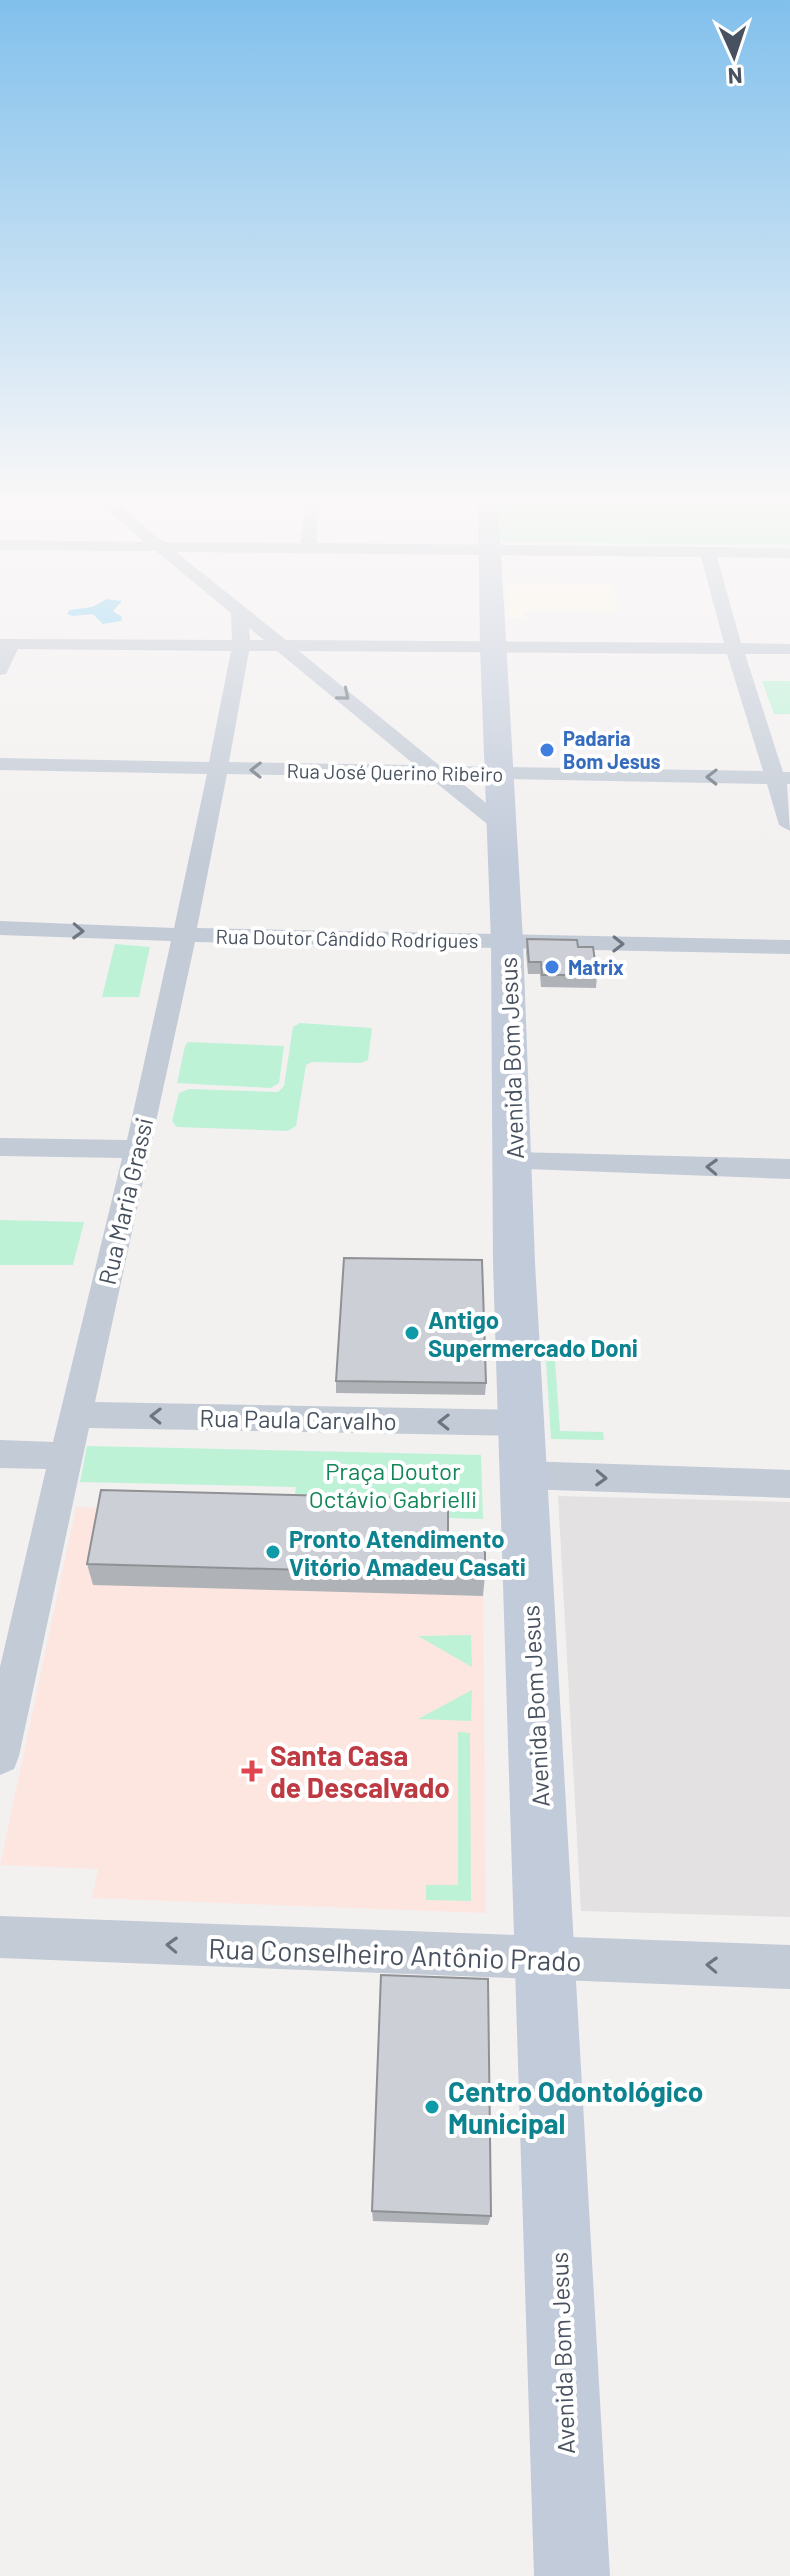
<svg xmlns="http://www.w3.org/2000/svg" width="790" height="2576" viewBox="0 0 790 2576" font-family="Barlow,sans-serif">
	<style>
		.commercial { fill: #fdf9ea }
		.education { fill: #e4e1e2 }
		.medical { fill: #fde6e0 }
		.green { fill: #bdf2d7 }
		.water { fill: #88d1f1 }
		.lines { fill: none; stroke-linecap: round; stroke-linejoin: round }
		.street { fill: #c3cbd6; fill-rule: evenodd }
		.secondary { fill: #c2cbda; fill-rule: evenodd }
		.wall { fill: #afb2b7 }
		.building { fill: #cccfd5; stroke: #8f9195; stroke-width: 2 }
		.oneway { stroke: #6c7683 }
		.shop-dot { fill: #3f7fe0; stroke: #fff; stroke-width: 3 }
		.culture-dot { fill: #0f9aa8; stroke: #fff; stroke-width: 3 }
		.health-dot { fill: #e0444e; stroke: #fff; stroke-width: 3 }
		.labels { text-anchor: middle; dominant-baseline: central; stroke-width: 8; stroke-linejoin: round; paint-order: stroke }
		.far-shop-label { font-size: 20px; font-weight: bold; fill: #366cbe; stroke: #fff; text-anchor: start }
		.far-street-label { font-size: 20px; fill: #47515f; stroke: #fff }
		.street-label { font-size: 24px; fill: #47515f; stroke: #fff }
		.culture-label { font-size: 24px; font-weight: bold; fill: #0d838f; stroke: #fff; text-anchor: start }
		.park-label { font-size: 24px; fill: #128658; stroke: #fff }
		.near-health-label { font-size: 28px; font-weight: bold; fill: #be3a42; stroke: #fff; text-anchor: start }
		.near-street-label { font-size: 28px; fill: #47515f; stroke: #fff }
		.near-culture-label { font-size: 28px; font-weight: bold; fill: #0d838f; stroke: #fff; text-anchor: start }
	</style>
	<rect width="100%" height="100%" fill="#f3f0f0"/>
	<!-- commercial -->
	<path class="commercial" d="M508,583L613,584L618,612L524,611V618H509Z"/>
	<!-- education -->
	<path class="education" d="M558,1496L790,1502V1917L581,1911Z"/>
	<!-- medical -->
	<path class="medical" d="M76,1507L449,1517L448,1594L483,1596L486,1913L92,1898L98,1869L0,1865Z"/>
	<!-- green -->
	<path class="green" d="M499,500H790V545L509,542L501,540Z
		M762,681H790V714H774Z
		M115,944L150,947L139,997H102Z
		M300,1023L372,1028L368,1060L361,1063L312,1062L306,1065L296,1126L288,1131L177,1127L172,1121L179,1093L189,1089L278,1092L284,1086L293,1027Z
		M188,1042L284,1046L279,1083L271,1088L177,1083L185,1046Z
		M0,1220L84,1222L73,1265H0Z
		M546,1361H555L560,1431L603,1432L604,1440L551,1439Z
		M87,1446L481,1455L483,1519L292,1513L296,1487L80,1482Z
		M471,1635L472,1667L418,1636Z
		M472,1690L471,1721L418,1719Z
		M458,1732L470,1733L471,1901L426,1900V1885H458Z"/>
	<!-- water -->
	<path class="water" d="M107,599L122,601L113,611L122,617L121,621L103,624L93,614L73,616L67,614L70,610L92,607Z"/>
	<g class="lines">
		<!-- street -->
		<path class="street" d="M96,500H112L164,542L300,543L307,500H321L316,543L790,548V558L717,557L741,643L790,644V654H745L783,772H790V784H787L790,831L779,825L767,784L456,778L510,823L514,827L510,831H496L430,778L227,774L197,928L790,940V954L195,942L95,1402L522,1410L534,1414L538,1423L534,1432L522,1436L89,1428L19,1756L14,1769L0,1775V1667L46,1469L0,1468V1440L53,1442L122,1158L0,1156V1138L127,1140L171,941L0,935V921L174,928L207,774L0,770V758L209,762L231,651L18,649L6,674L0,675V639L232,640L231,613L156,551L0,550V540L144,542ZM176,552L701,557L724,643L286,640ZM249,628L264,640H250ZM249,651H277L415,765L229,762ZM299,651L727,654L763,771L440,766Z
			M514,1152L790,1159V1179L504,1168L500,1161L504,1154Z
			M523,1461L790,1470V1498L523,1489L511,1485L506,1475L511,1465Z
			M0,1916L790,1945V1989L0,1958Z"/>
		<!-- secondary -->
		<path class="secondary" d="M478,500H498L523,941L535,1263L610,2576H534L493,1263L491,941L480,647Z"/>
	</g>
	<!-- wall -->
	<path class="wall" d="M527,939L578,947L597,975L596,988L541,987L540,974H528L526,952Z
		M336,1381L486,1383L485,1395L336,1393Z
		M448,1546L485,1575L483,1596L93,1585L87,1564Z
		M372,2211L491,2216L488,2225L373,2221Z"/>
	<!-- building -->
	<path class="building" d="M527,939L577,940L578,947H593L597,975H542L541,962H529Z
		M344,1258L482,1260L486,1383L336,1381Z
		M101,1490L448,1499V1546L485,1547V1575L87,1564Z
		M381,1975L488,1979L491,2216L372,2211Z"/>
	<!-- one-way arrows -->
	<defs><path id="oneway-chevron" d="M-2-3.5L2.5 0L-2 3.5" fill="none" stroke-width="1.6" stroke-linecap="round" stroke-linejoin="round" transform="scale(2)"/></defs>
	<g class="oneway">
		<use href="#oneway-chevron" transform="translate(344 695) rotate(40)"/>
		<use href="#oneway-chevron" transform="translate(256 770) rotate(-179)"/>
		<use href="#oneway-chevron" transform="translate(712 777) rotate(-179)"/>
		<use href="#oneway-chevron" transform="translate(78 931) rotate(2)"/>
		<use href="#oneway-chevron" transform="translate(618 944) rotate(1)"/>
		<use href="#oneway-chevron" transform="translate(712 1167) rotate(-178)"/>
		<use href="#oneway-chevron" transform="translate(156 1416) rotate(-179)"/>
		<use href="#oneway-chevron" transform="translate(444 1422) rotate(-179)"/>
		<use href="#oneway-chevron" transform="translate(601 1478) rotate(2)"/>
		<use href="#oneway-chevron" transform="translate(172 1945) rotate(-178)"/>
		<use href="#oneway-chevron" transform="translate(712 1965) rotate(-178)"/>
	</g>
	<!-- sky -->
	<linearGradient id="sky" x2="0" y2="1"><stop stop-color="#81c0ec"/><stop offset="0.58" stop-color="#faf8f8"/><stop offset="1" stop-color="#faf8f8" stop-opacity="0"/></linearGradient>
	<rect width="790" height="860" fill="url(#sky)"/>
	<!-- markers -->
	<g class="shop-dot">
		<circle cx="547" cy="750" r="8"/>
		<circle cx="552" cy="967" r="8"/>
	</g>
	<g class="culture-dot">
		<circle cx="412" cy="1333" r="8"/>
		<circle cx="273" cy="1552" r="8"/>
		<circle cx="432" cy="2107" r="8"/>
	</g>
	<path class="health-dot" d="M248 1759h8v8h8v8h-8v8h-8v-8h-8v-8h8z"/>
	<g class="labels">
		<!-- far-shop labels -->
		<g class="far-shop-label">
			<text x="563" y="738">Padaria<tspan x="563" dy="23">Bom Jesus</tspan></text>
			<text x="568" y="967">Matrix</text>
		</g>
		<!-- far-street labels -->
		<g class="far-street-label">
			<text transform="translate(395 772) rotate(1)">Rua José Querino Ribeiro</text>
			<text transform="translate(347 938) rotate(1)">Rua Doutor Cândido Rodrigues</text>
		</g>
		<!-- street labels -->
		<g class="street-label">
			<text transform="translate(511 1058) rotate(-92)">Avenida Bom Jesus</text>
			<text transform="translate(125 1201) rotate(-77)">Rua Maria Grassi</text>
			<text transform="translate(298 1419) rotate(1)">Rua Paula Carvalho</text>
			<text transform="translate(535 1706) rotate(-93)">Avenida Bom Jesus</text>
			<text transform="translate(562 2353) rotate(-92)">Avenida Bom Jesus</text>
		</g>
		<!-- culture labels -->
		<g class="culture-label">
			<text x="428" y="1319">Antigo<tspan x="428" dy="28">Supermercado Doni</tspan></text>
			<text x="289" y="1538">Pronto Atendimento<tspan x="289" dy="28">Vitório Amadeu Casati</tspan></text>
		</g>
		<!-- park labels -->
		<g class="park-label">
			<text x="393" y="1470">Praça Doutor<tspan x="393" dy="28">Octávio Gabrielli</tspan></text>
		</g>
		<!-- near-health labels -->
		<g class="near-health-label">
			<text x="270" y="1755">Santa Casa<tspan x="270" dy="32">de Descalvado</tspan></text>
		</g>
		<!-- near-street labels -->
		<g class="near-street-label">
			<text transform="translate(395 1954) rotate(2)">Rua Conselheiro Antônio Prado</text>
		</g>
		<!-- near-culture labels -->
		<g class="near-culture-label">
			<text x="448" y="2091">Centro Odontológico<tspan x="448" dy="32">Municipal</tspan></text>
		</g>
	</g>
	<!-- north arrow -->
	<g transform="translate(734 56) rotate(177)" stroke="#ffffff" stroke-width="6" paint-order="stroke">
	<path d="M0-6L14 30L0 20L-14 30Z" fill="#47515f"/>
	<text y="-12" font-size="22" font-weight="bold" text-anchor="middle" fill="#47515f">N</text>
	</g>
</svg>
